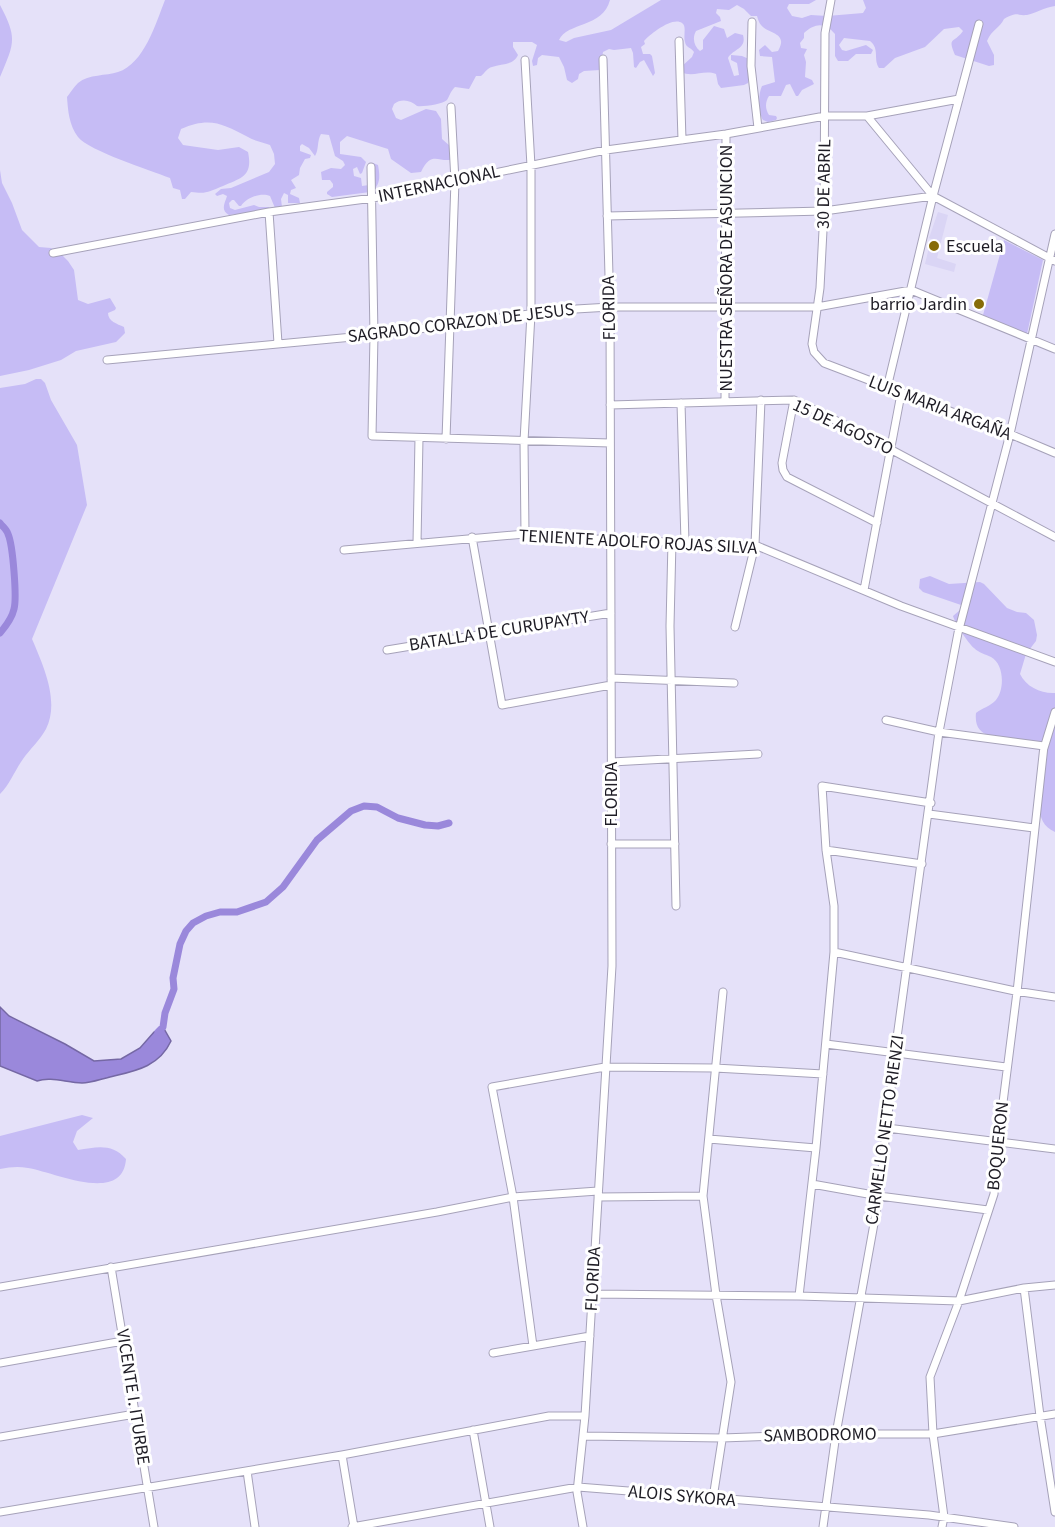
<svg xmlns="http://www.w3.org/2000/svg" width="1055" height="1527" viewBox="0 0 1055 1527" font-family="'Source Sans 3',sans-serif">
	<style>
		.built { fill: #dad5f5 }
		.green { fill: #c6bcf5 }
		.water { fill: #9a88db; stroke: #7568a4; stroke-width: 1.5 }
		.lines { fill: none; stroke-linecap: round; stroke-linejoin: round }
		.canal { stroke: #9a88db; stroke-width: 7 }
		.minor-casing { stroke: #a6a2b9; stroke-width: 9 }
		.minor { stroke: #fff; stroke-width: 7 }
		.poi-dot { fill: #876c09; stroke: #fff; stroke-width: 2 }
		.labels { text-anchor: middle; dominant-baseline: central; stroke-width: 6; stroke-linejoin: round; paint-order: stroke }
		.street-label { font-size: 18px; fill: #1e1c25; stroke: #fff }
		.poi-label { font-size: 18px; fill: #1e1c25; stroke: #fff; text-anchor: start }
	</style>
	<rect width="100%" height="100%" fill="#e5e1f9"/>
	<!-- built -->
	<path class="built" d="M938,212L948,215L937,258L956,264L954,272L925,264L931,239L929,238Z"/>
	<!-- green -->
	<path class="green" d="M165,0H610C603,28 567,22 559,40L566,42L574,38L611,30L661,0H816L809,4H789L787,8L792,16L802,18L811,15L827,16L863,13L866,8L863,0H1055V6C1045,7 1034,14 1027,15C1015,16 1019,11 1004,19C1000,28 992,29 987,41L994,55V65L989,66L955,55C947,36 954,44 963,31L959,27L944,29L925,47L895,58L884,68H879C873,59 880,49 870,41L844,38L839,45L842,50L846,51L866,45L873,50L871,54H856L848,61H838L835,56V34C825,22 815,23 804,33V38L800,43L801,48L807,49L804,55L806,62L805,77L812,80L814,84L802,90L798,96H796L790,84L786,85L781,96H769C765,102 765,109 769,115L776,116L777,118L776,120L768,122L763,120C758,112 758,94 762,86L775,82L772,57L760,56L759,50L765,45L772,52L778,51C789,32 768,34 761,25C759,23 758,19 757,16H751L744,9L737,5L729,10L717,9L716,13L720,17L721,21L696,31C692,38 694,46 700,51L703,49V40L714,26L724,29L727,38L735,33L743,35C747,49 733,49 728,58L734,76L739,75L737,63L731,60V55L742,56L749,59L750,67L748,83L744,85L721,88L718,84L716,74C704,69 693,78 681,72V67L692,57L694,52C691,47 686,48 685,42C683,36 687,26 682,23C673,16 650,34 644,41L645,44L641,47L643,54H650L652,56L655,73L653,76L644,60L640,62L636,68L634,67L633,53L631,48L614,50L609,49L603,52L600,70L584,71L579,74L578,79L572,83L567,80L564,67L559,57L542,55L538,58L537,65L533,66L532,61L537,45L532,42H513V47L518,55C513,66 502,63 492,67C487,68 485,73 481,76H476L469,89L455,87C450,92 450,95 447,100C443,104 423,107 417,106C411,100 401,98 394,104L392,109L396,118L401,120L426,109L436,111L441,119L442,139L450,146L454,159C439,164 432,149 421,172L411,173L391,159L388,149L347,136L340,142V154L361,157L366,162L362,173L360,174L357,167L353,169L354,176L361,178L362,186L369,185L371,174L367,166L373,163L378,165C380,176 381,186 370,192L332,197L327,194V192L333,187V184L330,180H322L321,172L331,168L341,169L345,165L343,161L335,156L329,135L321,134C317,140 319,150 315,156L309,148L302,144L300,146V151L311,155L310,158L305,159L300,168L299,175L291,180L296,188L291,190L290,194L299,198L300,203H288V195L284,193L281,199L282,207L275,208L270,196C261,192 246,198 241,206H239L234,200H232L229,203L230,208L235,210L254,205L259,207H269L271,210L229,215C220,210 225,203 227,196L223,194L217,196L215,194L221,189L231,188L269,172L275,164L274,154L270,145C263,142 254,141 248,137C223,124 210,116 181,129L178,138L183,145L218,150L239,147L248,152C253,176 242,178 223,186C208,192 207,194 191,192L185,199H182L180,190L173,188L170,178C150,170 89,151 78,137C69,125 68,111 67,97C70,93 74,87 78,83C89,74 106,76 118,72C144,64 156,23 165,0Z
		M0,5C18,39 14,43 0,77Z
		M0,170L2,183L12,203L22,230L39,247L51,248L60,253L68,261L74,270L78,300L88,304L110,298L116,308L115,310L108,313C108,321 117,324 124,327L125,333L116,342L76,351L61,360L29,370L0,376Z
		M1004,240L1043,260L1027,334L983,315Z
		M36,379H41L45,383L51,400L77,445L87,505L32,639C43,665 60,701 46,729C40,740 30,749 23,759C15,770 10,784 0,794V388L25,384Z
		M930,576L949,584L980,582L984,584L1007,608L1017,612L1026,613L1034,620L1037,635L1036,641L1026,654L1020,674C1026,687 1042,694 1055,693V832C1022,817 1055,774 1040,750C1023,729 972,751 976,713C982,708 991,706 996,700C1005,689 1004,664 991,657C985,654 979,653 974,648C968,643 955,623 953,616L960,610L961,605L923,592L919,588L920,579Z
		M82,1115L93,1118L77,1131L73,1142L78,1150C97,1147 112,1143 126,1159C123,1205 54,1172 28,1168C18,1166 10,1167 0,1169V1136Z"/>
	<!-- water -->
	<path class="water" d="M0,1007L9,1016L65,1044L94,1061L121,1059L140,1048L154,1032L163,1027L171,1041C159,1067 135,1071 110,1077C101,1079 91,1083 82,1083C67,1083 51,1076 37,1081L0,1066Z"/>
	<g class="lines">
		<!-- canal -->
		<path class="canal" d="M0,523C3,527 7,530 8,534C13,545 17,598 14,609C12,618 6,626 0,633
			M158,1032L163,1027L165,1013L174,989L173,978L180,944L186,931L193,923L206,916L220,912H237L266,902L283,887L317,840L351,811L364,806L377,807L398,818L425,825L438,826L449,823"/>
		<!-- minor casing -->
		<g class="minor-casing">
			<path id="minor" d="M831,0L825,33L824,211L820,288L812,344L814,352L824,363L1010,434L1055,453
				M752,22L751,66L758,128
				M679,41L682,140
				M867,116L959,99
				M371,167L374,335L372,436L610,443
				M269,212L278,343
				M607,216L824,211L933,196
				M53,253L269,212L373,198L606,150L726,134L825,116H867L933,196L1055,261
				M107,360L374,335L559,310L610,307H817L911,290L1055,349
				M887,388L933,196L979,24
				M794,400L782,463L783,470L787,477L877,523
				M725,402L726,134
				M681,403L685,542
				M610,405L794,400L845,425L1055,537
				M446,439L455,181L451,107
				M525,534L524,441L531,314V166L525,60
				M472,537L502,705L611,685
				M672,541L670,626L676,906
				M417,543L419,438
				M344,550L525,534L610,540L755,545L901,606L1055,662
				M864,590L901,394
				M735,627L755,545L761,400
				M387,650L611,613
				M611,678L734,683
				M886,720L939,732L1044,746L1017,992L998,1142L994,1194L959,1301L930,1377L933,1434L944,1517L942,1527
				M1044,748L1055,712
				M612,762L758,754
				M929,814L1034,828
				M611,844H675
				M826,850L922,864
				M834,952L1015,991L1055,997
				M826,1044L1006,1067
				M887,1128L1055,1149
				M709,1139L816,1148
				M812,1184L879,1196L988,1210
				M598,1197L703,1196
				M111,1267L154,1527
				M0,1287L437,1212L513,1197L598,1191
				M1024,1288L1040,1416L1055,1512
				M592,1294L799,1296L959,1301L1024,1288L1055,1285
				M799,1296L816,1148L834,952V906L826,850L822,786L931,803
				M533,1346L513,1197L492,1087L605,1067L715,1068L823,1074
				M493,1353L590,1336
				M0,1363L123,1341
				M473,1430L490,1527
				M584,1436L722,1438L836,1434H933L1055,1414
				M0,1437L135,1414
				M342,1455L354,1527
				M247,1471L255,1527
				M713,1498L731,1382L716,1295L703,1196L723,992
				M0,1512L342,1455L549,1416H585
				M352,1527L578,1487L929,1515L1014,1527
				M583,1527L577,1492L585,1416L612,966L610,312L603,59
				M823,1527L836,1434L879,1196L895,1052L939,732L958,633L1010,434L1055,234"/>
		</g>
		<!-- minor -->
		<use href="#minor" class="minor"/>
	</g>
	<!-- markers -->
	<g class="poi-dot">
		<circle cx="934" cy="246" r="6"/>
		<circle cx="979" cy="304" r="6"/>
	</g>
	<g class="labels">
		<!-- street labels -->
		<g class="street-label">
			<text transform="translate(439 184) rotate(-12)">INTERNACIONAL</text>
			<text transform="translate(824 184) rotate(-89)">30 DE ABRIL</text>
			<text transform="translate(726 268) rotate(-90)">NUESTRA SEÑORA DE ASUNCION</text>
			<text transform="translate(609 308) rotate(-91)">FLORIDA</text>
			<text transform="translate(461 323) rotate(-7)">SAGRADO CORAZON DE JESUS</text>
			<text transform="translate(940 408) rotate(21)">LUIS MARIA ARGAÑA</text>
			<text transform="translate(843 427) rotate(25)">15 DE AGOSTO</text>
			<text transform="translate(638 542) rotate(3)">TENIENTE ADOLFO ROJAS SILVA</text>
			<text transform="translate(499 631) rotate(-9)">BATALLA DE CURUPAYTY</text>
			<text transform="translate(611 794) rotate(-90)">FLORIDA</text>
			<text transform="translate(885 1130) rotate(-82)">CARMELLO NETTO RIENZI</text>
			<text transform="translate(998 1146) rotate(-84)">BOQUERON</text>
			<text transform="translate(593 1279) rotate(-87)">FLORIDA</text>
			<text transform="translate(133 1397) rotate(81)">VICENTE I. ITURBE</text>
			<text transform="translate(820 1435) rotate(-1)">SAMBODROMO</text>
			<text transform="translate(682 1496) rotate(5)">ALOIS SYKORA</text>
		</g>
		<!-- poi labels -->
		<g class="poi-label">
			<text x="946" y="246">Escuela</text>
			<text x="967" y="304" text-anchor="end">barrio Jardin</text>
		</g>
	</g>
</svg>
